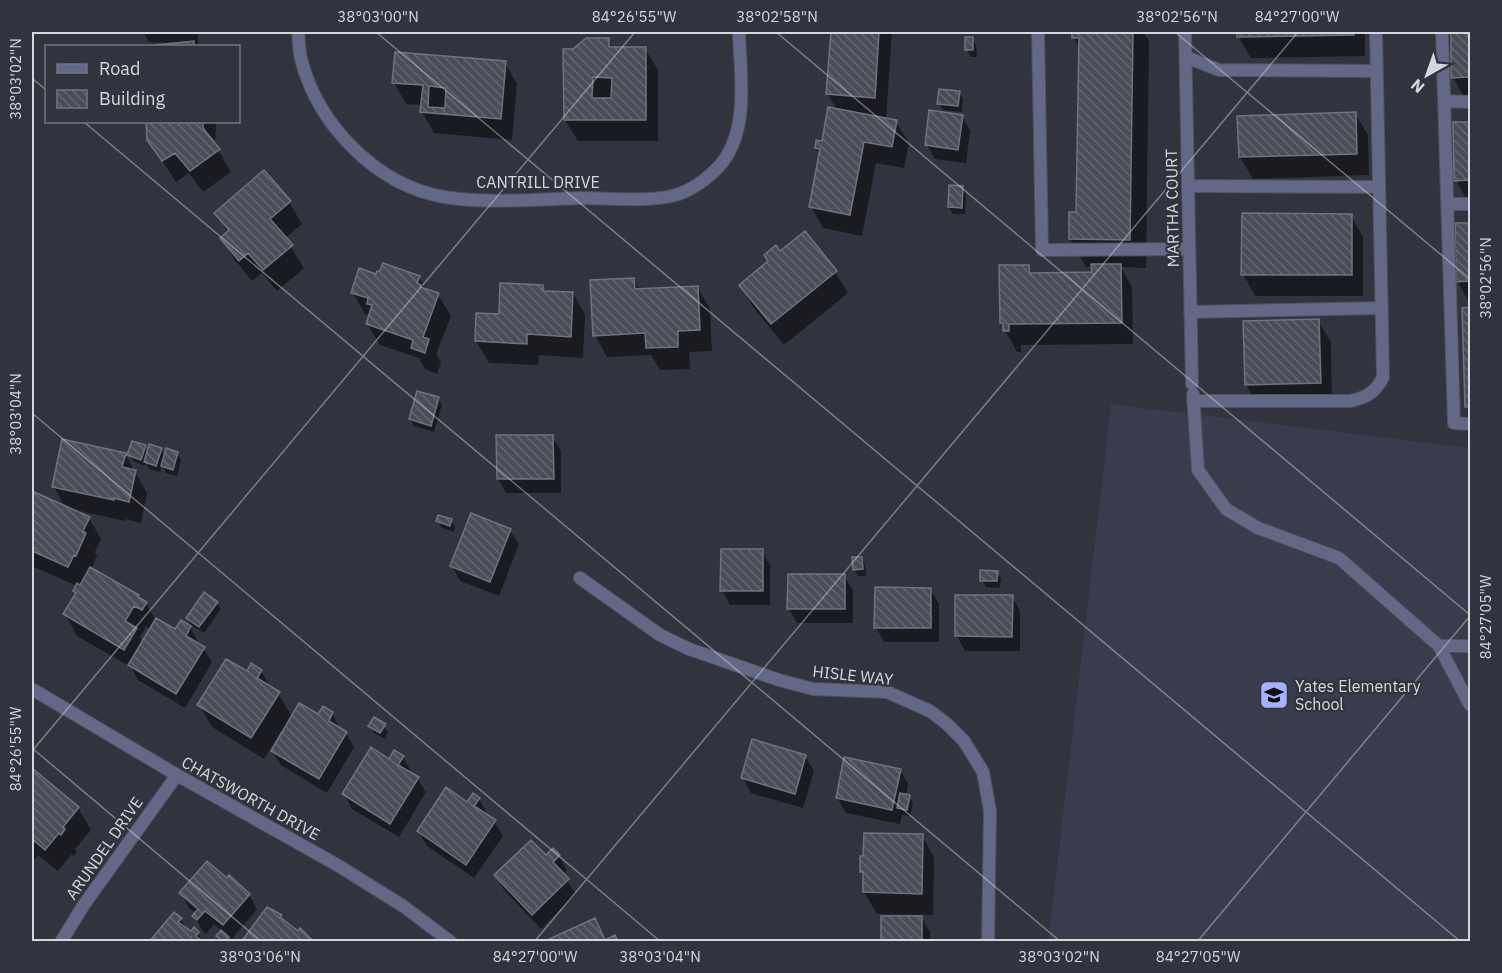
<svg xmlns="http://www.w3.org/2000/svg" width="1502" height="973" viewBox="0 0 1502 973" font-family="'IBM Plex Sans',sans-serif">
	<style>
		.built { fill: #393c4d }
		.shadow { fill: #0007; fill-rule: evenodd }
		.building { fill: url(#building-back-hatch); stroke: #70737f; stroke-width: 1.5; fill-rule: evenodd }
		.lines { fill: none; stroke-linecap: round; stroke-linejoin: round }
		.lane-casing { stroke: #4f515b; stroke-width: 14 }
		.street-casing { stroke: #4f515b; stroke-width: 14 }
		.lane { stroke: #636886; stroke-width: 12 }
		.street { stroke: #636886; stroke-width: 12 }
		.ticks { fill: none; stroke: #d5d7de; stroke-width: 1.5; stroke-opacity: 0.45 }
		.labels { text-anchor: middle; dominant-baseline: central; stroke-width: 4.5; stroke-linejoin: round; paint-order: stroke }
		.street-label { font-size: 16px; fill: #d5d7de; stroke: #31333e }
		.poi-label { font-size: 16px; fill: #d5d7de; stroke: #31333e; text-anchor: start }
		.neatline { fill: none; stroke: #d5d7de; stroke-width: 2 }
		.ticks-label { font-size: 15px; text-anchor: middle; fill: #d5d7de }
	</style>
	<defs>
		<pattern id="building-back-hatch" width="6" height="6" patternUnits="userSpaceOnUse" patternTransform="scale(1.5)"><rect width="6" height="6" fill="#4a4c58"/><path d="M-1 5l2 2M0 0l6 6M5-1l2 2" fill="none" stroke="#636570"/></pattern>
	</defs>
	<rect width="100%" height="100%" fill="#31333e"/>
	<!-- built -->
	<path class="built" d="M1111,404L1470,448V941L1048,942Z"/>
	<!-- shadow -->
	<path class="shadow" d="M143,32H198V44H194L195,46H158L173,45V43L149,42Z
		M829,32H892L886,120L896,122L909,143L904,168L876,163L862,236L823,228L811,206L821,155L816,148L823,143L837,110L828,94L832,37Z
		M1074,32H1143L1149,41L1146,268L1121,267L1132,287L1133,344L1021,345V352H1017L1001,323L1029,266L1033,274H1093V267H1086L1070,239L1078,213L1080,49L1074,38Z
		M1238,32H1365V56L1251,58L1238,36Z
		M1452,32H1470V99H1465L1453,77Z
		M972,38L976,45L977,57H971L967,50Z
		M608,40L613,49L645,48L658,70V141H578L565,120L574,50Z
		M505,63L517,84L512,140L434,133L422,112V105L406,104L394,82Z
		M959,92L963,99L962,112L943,110L939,103Z
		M1355,114L1368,135L1369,175L1253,179L1240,157L1239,117Z
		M962,116L970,131L966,163L935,159L927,145Z
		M147,122H216L215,145L231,172L203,192L189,173L176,182L149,140Z
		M1470,123V202H1468L1456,180L1454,124Z
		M962,187L966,194L965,214H953L949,207Z
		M289,202L302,224L285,238L304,268L277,291L262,273L252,281L234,259L222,238L228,233L216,213Z
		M1351,216L1363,237V296H1255L1243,274Z
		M1470,224V303L1457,281L1456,225Z
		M780,253L835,272L848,293L784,345L753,307L741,285Z
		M381,273L419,277L427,291L438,295L451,316L436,354L441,362L437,374L425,369L419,358L380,345L367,324L370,316L365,314L352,292Z
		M633,279L640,290L698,288L710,309L712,351L689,352L690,369L660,370L651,355L607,357L595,335Z
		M542,286L545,292L573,293L585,315L583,358L539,355L538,365L489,363L476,341L500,315Z
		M1464,309H1470V414L1466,406Z
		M1318,321L1331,342L1332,404L1259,406L1246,385Z
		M438,399L442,405L434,432L414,426L410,419Z
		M552,436L561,451V493H506L498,479Z
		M145,447L148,452L161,450L165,457L177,453L181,460L177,476L166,473L162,465L160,472L149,469L146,463L145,466L133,461L129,454Z
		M125,454L147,493L141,523L126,519L125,521L75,510L74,511L89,518L101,539L95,552L97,556L91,570L138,596L146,603L156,621L175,631L190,627L198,642L197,644L203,648L212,662L185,708L138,680L131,667L77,636L65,614L77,594V586L32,566L33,493L66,508L53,486ZM146,627L151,629L143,642L140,637Z
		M451,520L455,527L454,532L442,528L438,521Z
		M510,530L519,544L499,596L460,581L452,566Z
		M762,551L770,565V605H730L722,590Z
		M862,558L865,565L866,576H858L854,569Z
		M997,572L1001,579L1000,588L986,587L982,580Z
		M844,576L853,590V623H797L789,609Z
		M930,589L939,604V642H884L876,628Z
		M1012,597L1020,611V651H965L957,636Z
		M217,603L221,609L204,633L191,625L187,618Z
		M261,671L271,688L278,693L292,717L332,713L340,729L346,733L354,747L327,793L281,765L272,751L283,732L281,731L264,759L212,727L199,705L247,673Z
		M370,726H384L388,732L385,739L374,733Z
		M805,756L814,771L803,808L751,793L743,778Z
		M403,757L411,771L410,774L417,778L426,792L399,837L352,809L344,794L389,761Z
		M32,770L78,808L91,830L75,849L77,852L73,856L72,854L58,871L38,855L32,863Z
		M900,770L908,784L906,795L909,796L913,803L910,816L902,815L900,824L846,813L837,798Z
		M479,799L487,814L486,816L494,821L503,836L474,878L427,846L418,831Z
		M922,836L934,857L933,915L877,914L864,892V878L861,872Z
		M559,856L567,870L563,875L576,894L541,929L504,890L496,876L546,857Z
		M181,893L249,895L257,909L232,939L226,934L230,942H220L218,936L222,931L214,924L206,934L202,930L194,916L196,913L189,908Z
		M922,918L930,932V942H883Z
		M181,919L187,930L198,933L203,942H151Z"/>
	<!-- building -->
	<path class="building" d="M827,32H879L875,98L826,94L831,32Z
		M1072,32H1133L1130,240L1069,239V212H1076L1079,38H1072Z
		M1237,32H1354V35L1237,37Z
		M1451,32H1470V77L1451,78Z
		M965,37H973V50H965Z
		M586,38H609V47H646V120H564L563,49H573ZM593,77L612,78L611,98H592Z
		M194,41V46H156V45Z
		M395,52L506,61L501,119L420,112L423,85L392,83ZM429,86L446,88L445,108L428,107Z
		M939,89L960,91L958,106L937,104Z
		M828,107L897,120L892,147L864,142L850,215L809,207L820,149L815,148L816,140L822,141Z
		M929,110L963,115L958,150L925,145Z
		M1356,112L1357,154L1239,157L1237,116Z
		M146,122H203V128L220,149L190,171L175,153L162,161L147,140Z
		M1453,122H1470V180L1454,181Z
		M264,170L291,201L270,219L293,245L263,270L248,253L239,261L220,238L229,230L214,213Z
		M949,185L963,186L962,208L948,207Z
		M1242,213L1352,214V275H1241Z
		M1455,223H1470V281L1456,282Z
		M805,231L837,271L771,324L739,285L768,261L764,255L776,245L780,251Z
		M383,263L420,276L417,283L421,285L420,287L439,293L423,337L429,339L425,353L411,348L413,340L366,324L372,305L367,304L368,298L351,293L359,268L376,274L377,271H380Z
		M1091,264H1121L1122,323L1009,324V331H1003V323H1000L999,265H1029L1030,273L1092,272Z
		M634,278L635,289L698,286L700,330L678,331V347L646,348L645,333L593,336L590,280Z
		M500,283L543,285V291L573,292L571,337L527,334V344L475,341L476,313L499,314Z
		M1470,307V407H1465L1462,308Z
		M1319,319L1321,383L1245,385L1243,321Z
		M417,391L439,397L431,426L409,419Z
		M496,435H553L554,479H497Z
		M62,439L126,453L122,467L136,470L129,502L114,498V500L52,487Z
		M132,441L146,445L141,460L127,455Z
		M149,444L162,448L156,466L144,462Z
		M166,448L178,452L173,470L161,466Z
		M32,491L90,517L83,531L86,533L76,556L74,555L68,567L32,551Z
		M471,513L511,529L490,582L450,566Z
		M438,515L452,519L450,526L436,521Z
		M721,549H763V591H720Z
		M852,557H862L863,569L853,570Z
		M90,567L139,595L138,597L147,602L142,610L134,606L125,621L137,628L124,650L63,614L76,593L73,591L77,583L80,585Z
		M980,570L998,571L997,581H980Z
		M788,574H845V609H787Z
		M875,587L931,588V628H874Z
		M204,592L218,602L199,627L186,618Z
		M955,595H1013L1012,637L955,636Z
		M156,618L175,629L181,620L191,626L186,636L205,647L176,694L128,665Z
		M226,659L247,671L251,663L262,670L257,678L280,692L251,738L197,705Z
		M299,703L318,714L323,706L333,712L329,721L347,732L319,779L271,751Z
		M374,717L386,724L380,733L368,726Z
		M752,739L806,755L795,794L741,778Z
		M371,747L389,759L394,750L404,756L398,765L419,777L390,824L342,794Z
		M844,757L901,769L892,810L836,798Z
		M32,768L79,807L63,827L65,829L61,835L59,833L45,850L32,839Z
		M446,787L467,802L473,793L480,798L474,806L496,820L466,865L417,831Z
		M900,793L910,795L907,810L897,808Z
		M864,833L923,834L922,894L863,892V872H860V856H863Z
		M531,840L546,855L553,848L560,855L553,862L569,879L532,915L494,875Z
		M207,861L227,878L229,875L250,894L223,925L205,911L197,920L192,916L198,909L179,893Z
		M267,907L282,915L280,917L298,931L300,928L313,941L241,942Z
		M174,912L182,918L178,922L191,931L194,927L199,932L196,936L203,942H149Z
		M881,916H922V942H881Z
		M595,918L605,940L615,935L618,942H548L547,940Z
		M221,930L229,937L225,942H218L220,939L216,936Z"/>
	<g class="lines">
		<!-- lane casing -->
		<g class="lane-casing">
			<path id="lane" d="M1038,32L1042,250L1189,249
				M1442,32L1454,423L1470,424
				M1186,57L1219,70L1377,71
				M1444,101L1470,102
				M1188,186L1379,187
				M1448,204H1470
				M1190,312L1382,308
				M1193,394L1198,470L1226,509L1258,528L1339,558L1439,646H1470
				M1193,401H1350C1366,398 1376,392 1383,377L1376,32
				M1439,646L1470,705"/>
		</g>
		<!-- street casing -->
		<g class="street-casing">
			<path id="street" d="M298,32C299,40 299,50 301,59C318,125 376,185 444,197C485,204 539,199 581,198C609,198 644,202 672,196C690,192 709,178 721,164C750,129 740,73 739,32
				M1185,32L1192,384
				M580,578L660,635L689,649L779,680L813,689L887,692L930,711L947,724L964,741L983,772L990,811L988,942
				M32,689L177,775L339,866L403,906L451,942
				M61,942L83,906L177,775"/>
		</g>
		<!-- lane -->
		<use href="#lane" class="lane"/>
		<!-- street -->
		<use href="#street" class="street"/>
	</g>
	<!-- ticks -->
	<path class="ticks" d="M376,32L1461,942M776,32L1470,615M1175,32L1470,279M32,78L46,90M84,122L1061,942M32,413L661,942M32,748L262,942M32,751L635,32M534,942L1298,32M1197,942L1470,616"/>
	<!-- icons -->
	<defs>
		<g id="school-square" transform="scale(1.5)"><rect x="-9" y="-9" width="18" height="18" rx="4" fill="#a6b1fc" stroke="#31333e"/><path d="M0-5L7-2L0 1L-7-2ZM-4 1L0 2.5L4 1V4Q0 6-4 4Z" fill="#111"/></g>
	</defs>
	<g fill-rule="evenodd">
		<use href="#school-square" x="1274" y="695"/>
	</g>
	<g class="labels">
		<!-- street labels -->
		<g class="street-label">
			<text x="538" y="182">CANTRILL DRIVE</text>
			<text transform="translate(1172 208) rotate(-91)">MARTHA COURT</text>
			<text transform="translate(853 675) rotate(6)">HISLE WAY</text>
			<text transform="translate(251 798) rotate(29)">CHATSWORTH DRIVE</text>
			<text transform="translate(104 848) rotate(-55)">ARUNDEL DRIVE</text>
		</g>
		<!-- poi labels -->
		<g class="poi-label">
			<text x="1295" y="686">Yates Elementary<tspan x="1295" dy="18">School</tspan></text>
		</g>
	</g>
	<!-- border -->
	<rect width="1502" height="973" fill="none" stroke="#31333e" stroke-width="66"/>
	<!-- legend -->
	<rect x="45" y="45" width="195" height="78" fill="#31333e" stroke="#73757e" stroke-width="1.5"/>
	<rect x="57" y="64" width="30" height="9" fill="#636886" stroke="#73757e" stroke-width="1.5"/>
	<text x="99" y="75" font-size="18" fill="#d5d7de">Road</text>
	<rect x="57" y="90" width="30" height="18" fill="url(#building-back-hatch)" stroke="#73757e" stroke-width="1.5"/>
	<text x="99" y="105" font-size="18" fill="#d5d7de">Building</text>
	<!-- north arrow -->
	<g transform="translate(1427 75) rotate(220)" stroke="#31333e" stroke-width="4.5" paint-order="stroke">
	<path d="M0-4.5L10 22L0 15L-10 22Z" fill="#d5d7de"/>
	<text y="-9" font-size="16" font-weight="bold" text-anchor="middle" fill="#d5d7de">N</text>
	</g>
	<rect x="33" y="33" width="1436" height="907" class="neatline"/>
	<g class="ticks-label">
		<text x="378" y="22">38°03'00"N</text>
		<text x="634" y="22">84°26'55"W</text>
		<text x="777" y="22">38°02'58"N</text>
		<text x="1177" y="22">38°02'56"N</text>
		<text x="1297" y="22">84°27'00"W</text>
		<text transform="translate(16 79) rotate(-90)" y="5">38°03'02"N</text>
		<text transform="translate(1486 278) rotate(-90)" y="5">38°02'56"N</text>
		<text transform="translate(16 414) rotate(-90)" y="5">38°03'04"N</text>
		<text transform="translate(1486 617) rotate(-90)" y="5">84°27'05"W</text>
		<text transform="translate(16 749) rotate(-90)" y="5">84°26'55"W</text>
		<text x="260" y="962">38°03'06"N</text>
		<text x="535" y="962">84°27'00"W</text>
		<text x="660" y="962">38°03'04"N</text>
		<text x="1059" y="962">38°03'02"N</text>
		<text x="1198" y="962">84°27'05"W</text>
	</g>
</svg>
